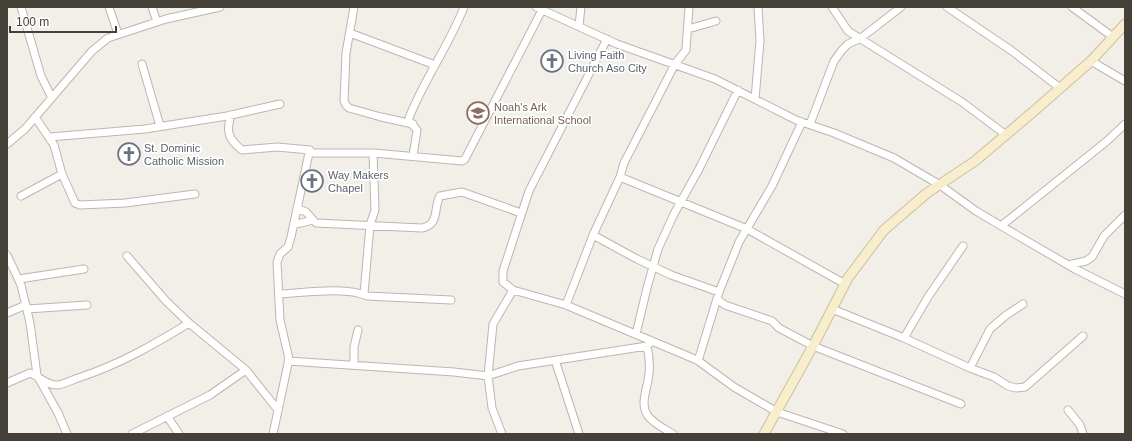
<svg xmlns="http://www.w3.org/2000/svg" width="1132" height="441" viewBox="0 0 1132 441" font-family="Helvetica,sans-serif">
	<style>
		.lines { fill: none; stroke-linecap: round; stroke-linejoin: round }
		.street-casing { stroke: #bdb6ac; stroke-width: 9 }
		.secondary-casing { stroke: #cdbf9d; stroke-width: 11 }
		.street { stroke: #fff; stroke-width: 7 }
		.secondary { stroke: #f8edcd; stroke-width: 9 }
		.labels { text-anchor: middle; dominant-baseline: central; stroke-width: 3.5; stroke-linejoin: round; paint-order: stroke }
		.worship-label { font-size: 11px; fill: #5b616d; stroke: #fff; text-anchor: start }
		.education-label { font-size: 11px; fill: #785e54; stroke: #fff; text-anchor: start }
	</style>
	<rect width="100%" height="100%" fill="#f2efe9"/>
	<g class="lines">
		<!-- street casing -->
		<g class="street-casing">
			<path id="street" d="M21,7L41,76L52,98
				M109,7L118,34
				M152,7L157,22
				M354,7L346,53L344,101L346,105L349,108L381,117L413,124
				M536,7L617,44L715,79L796,120L834,133L894,158L940,185L976,211L1020,237L1075,269L1125,294
				M832,7L848,31L962,102L1006,135
				M947,7L1012,51L1060,88
				M1072,7L1113,37
				M579,26L581,7
				M688,29L716,21
				M350,33L435,65
				M607,39L529,191L503,271V282L513,290L566,305L697,360L734,387L777,412L843,434
				M1091,61L1125,81
				M142,64L160,126
				M755,99L760,41L758,7
				M231,115C226,131 228,139 242,150L277,147L310,150L311,152
				M35,117L54,145L62,174L75,203L80,205L125,203L195,194
				M810,124L834,61L842,50L848,44L861,38L901,7
				M50,137L145,129L227,116L280,104
				M7,144L25,129L92,51L108,38L166,19L220,7
				M413,156L417,130L409,121V118C424,79 449,46 464,7
				M620,177L747,229L845,284
				M21,196L62,174
				M297,208L306,212L316,223L422,228C440,225 433,208 440,196L462,192L521,213
				M294,224L301,223L313,220
				M1001,226L1107,141L1125,124
				M593,235L637,259L671,275L719,292
				M7,255L21,285L30,323L37,375L58,413L67,434
				M127,256L166,301L189,323L246,370L278,410
				M1068,265L1086,261L1092,257L1104,236L1125,215
				M19,279L84,269
				M279,294C304,293 345,286 367,296L451,300
				M364,294L370,225L375,210L373,153
				M717,299L725,305L772,321L779,328L813,346L961,404
				M566,305L593,235L620,177L624,163L675,64L686,50L689,7
				M27,309L87,305
				M832,309L904,338L970,368L994,377L1008,386L1016,388L1025,387L1083,336
				M7,313L26,305
				M636,334L647,288L658,249L674,214L699,169L738,90
				M904,338L928,297L963,246
				M647,346C649,355 650,365 649,374C648,387 639,404 648,416C654,424 665,429 673,434
				M555,360L579,434
				M288,361L454,372L488,376L518,366L647,346L652,341
				M698,361L719,292L739,242L772,186L802,122
				M354,365V347L358,330
				M970,368L990,329L1005,316L1023,304
				M7,383L30,373C39,376 47,386 58,385C65,384 74,379 81,377C120,364 155,344 189,323
				M1068,410L1080,425L1083,434
				M167,416L179,434
				M132,434L210,395L246,370
				M273,434L289,359L280,320L277,262L280,254L288,247L291,237L309,153H374L462,161L465,159L542,10
				M502,434L492,408L488,376L493,324L513,290"/>
		</g>
		<!-- secondary casing -->
		<g class="secondary-casing">
			<path id="secondary" d="M764,434L813,346L848,278L884,230L927,193L975,161L1034,111L1091,61L1125,24"/>
		</g>
		<!-- street -->
		<use href="#street" class="street"/>
		<!-- secondary -->
		<use href="#secondary" class="secondary"/>
	</g>
	<!-- icons -->
	<defs>
		<g id="church-ring" transform="scale(1.15)"><circle r="9.5" fill="#fff" stroke="#6b7280" stroke-width="1.5"/><path d="M-1.2-6h2.4v3.5h3.3v2.4h-3.3V6h-2.4V-.1h-3.3v-2.4h3.3Z" fill="#6b7280"/></g>
		<g id="school-ring" transform="scale(1.15)"><circle r="9.5" fill="#fff" stroke="#8d6e63" stroke-width="1.5"/><path d="M0-5L7-2L0 1L-7-2ZM-4 1L0 2.5L4 1V4Q0 6-4 4Z" fill="#8d6e63"/></g>
	</defs>
	<g fill-rule="evenodd">
		<use href="#church-ring" x="552" y="61"/>
		<use href="#school-ring" x="478" y="113"/>
		<use href="#church-ring" x="129" y="154"/>
		<use href="#church-ring" x="312" y="181"/>
	</g>
	<g class="labels">
		<!-- worship labels -->
		<g class="worship-label">
			<text x="568" y="55">Living Faith<tspan x="568" dy="13">Church Aso City</tspan></text>
			<text x="144" y="148">St. Dominic<tspan x="144" dy="13">Catholic Mission</tspan></text>
			<text x="328" y="175">Way Makers<tspan x="328" dy="13">Chapel</tspan></text>
		</g>
		<!-- education labels -->
		<g class="education-label">
			<text x="494" y="107">Noah's Ark<tspan x="494" dy="13">International School</tspan></text>
		</g>
	</g>
	<!-- border -->
	<rect width="1132" height="441" fill="none" stroke="#454038" stroke-width="16"/>
	<!-- scale -->
	<path d="M10 26v6h106v-6" fill="none" stroke="#454038" stroke-width="2"/>
	<text x="16" y="26" font-size="12" fill="#454038" stroke="#ffffff" stroke-width="3" paint-order="stroke">100 m</text>
</svg>
